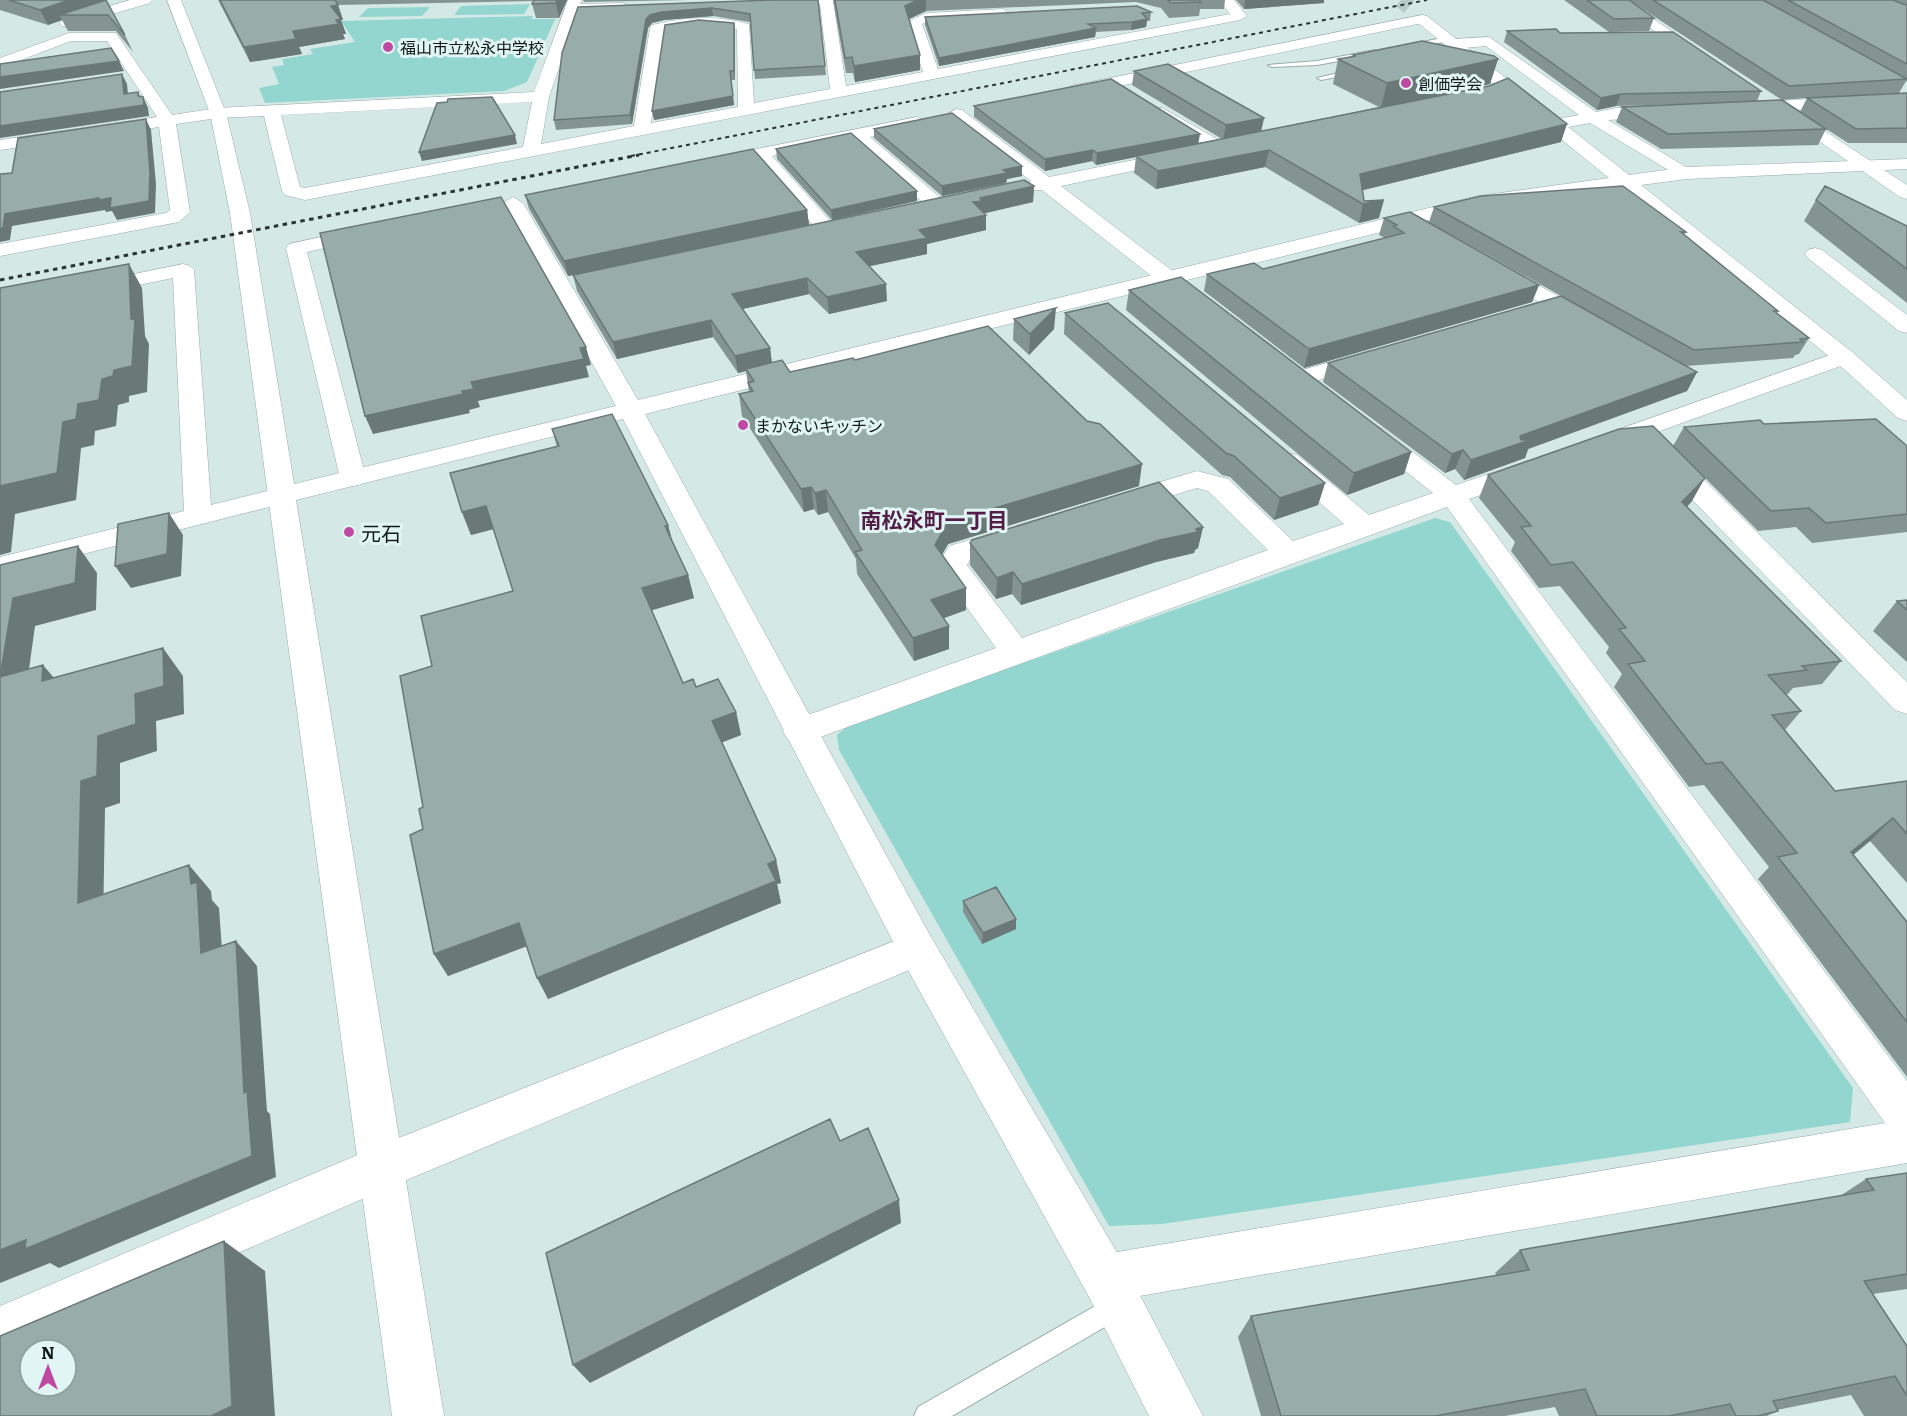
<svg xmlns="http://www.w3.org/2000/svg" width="1907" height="1416" viewBox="0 0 1907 1416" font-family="Literata,'Noto Sans JP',serif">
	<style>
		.green { fill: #93d6cf }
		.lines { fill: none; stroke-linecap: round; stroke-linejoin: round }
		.street-tunnel { stroke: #b7cac7; stroke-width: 16; stroke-dasharray: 16 8; stroke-linecap: butt }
		.lane-casing { stroke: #98adaa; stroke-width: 2 }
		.street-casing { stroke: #98adaa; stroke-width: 1 }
		.secondary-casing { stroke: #98adaa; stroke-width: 1 }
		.lane { fill: #fff; fill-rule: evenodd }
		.street { fill: #fff; fill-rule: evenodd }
		.secondary { fill: #fff; fill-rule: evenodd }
		.rail-far1 { stroke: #2a3433; stroke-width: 2; stroke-dasharray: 4 4; stroke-linecap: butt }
		.rail { stroke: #2a3433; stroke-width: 3; stroke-dasharray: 4.5 4.5; stroke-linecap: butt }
		.wall { fill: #839492 }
		.shaded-wall { fill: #6a7877 }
		.building { fill: #98acaa; stroke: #6a7877; stroke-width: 1.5; fill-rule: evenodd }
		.poi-dot { fill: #bd49a3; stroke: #e1f6f4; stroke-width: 2 }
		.labels { text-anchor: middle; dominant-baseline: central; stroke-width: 6; stroke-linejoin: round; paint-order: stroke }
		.far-poi-label { font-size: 16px; fill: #111918; stroke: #e1f6f4; text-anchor: start }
		.poi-label { font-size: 20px; fill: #111918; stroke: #e1f6f4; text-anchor: start }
		.neighbourhood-label { font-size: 21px; font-weight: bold; fill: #541d47; stroke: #e1f6f4 }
	</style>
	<rect width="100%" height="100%" fill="#d4e9e6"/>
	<!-- green -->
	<path class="green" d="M530,4L524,14L454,15L461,6Z
		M430,7L422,16L359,17L368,8Z
		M533,16L531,19H555L527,82L504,91L265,103L259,88L279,84L272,67L284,65L282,59L313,54L310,49L355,42L341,21Z
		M1435,518L1450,522L1853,1088L1850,1122L1162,1224L1109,1226L839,750L837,735L850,724Z"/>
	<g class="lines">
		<!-- street-tunnel -->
		<path class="street-tunnel" d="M1401,0L1409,7"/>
		<!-- lane casing -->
		<g class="lane-casing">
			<path id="lane" d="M1447,37L1450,41L1407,48L1403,46Z
				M1375,50L1378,54L1317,65L1272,67L1268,65L1317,61Z
				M1355,69L1358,73L1321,80L1317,78Z
				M1118,1293L1127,1296L1130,1305L1127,1314L952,1416H914L918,1407Z"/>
		</g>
		<!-- street casing -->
		<g class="street-casing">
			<path id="street" d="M130,0H152L150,3L72,26H62L60,23L62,20Z
				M568,0H582L580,4L623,3L630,7L623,11L578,13L549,97L541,144L634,126L650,28L652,25C684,17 717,15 749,24L754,103L830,89L820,4L774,6L769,5L768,0H833L846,86L923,72L907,22L926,13L1003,9L1010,13L1003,17L928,21L922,24L938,69L1230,14L1219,0H1234L1247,16L1240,20L305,200L285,195L282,191L264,116L218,118L176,124L190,212L179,222L0,256V244L166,213L170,210L159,127L0,150V140L157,117L107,41H71L0,68V58L69,33H116L172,115L218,108L534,92ZM700,26L737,29L738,107L651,123L664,31ZM532,102L523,147L305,188L300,187L281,115Z
				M1609,0H1625L1710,57L1707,60H1697Z
				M1422,15L1429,19L1427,22L1071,96L1063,91L1071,86Z
				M1489,37L1596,112L1616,108H1669L1671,112L1663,117L1608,120L1696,173L1694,177H1680L1590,123L1557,129L1551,128L1548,124L1551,120L1579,115L1486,46L1454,49L1446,44L1454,39Z
				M1907,95V105L1793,110L1907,185V199L1900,197L1777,112L1744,116L1736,111C1746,98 1883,96 1907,95Z
				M1162,108L1226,144L1229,148L1220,153L1214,152L1156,117L1154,113L1156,109Z
				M956,109L962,110L1049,177L1179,151L1185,152L1188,156L1185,160L1061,186L1204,295L1207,300L1204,305H1188L1042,190H1026L1024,186L1031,181L950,118L948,114Z
				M917,117L926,122L923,126L870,137L944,201L947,205L944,209H930L853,140L772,156L834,225L837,229L834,233H820L755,160L712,168L703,163L712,158Z
				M367,227L374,229L377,233L374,237L307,252L366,478L362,484L353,486L344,484L340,478L286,248L289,244Z
				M1815,248L1822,250L1907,315V333L1899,331L1808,258L1805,254L1808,250Z
				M1496,263L1598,317L1601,322L1598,327H1582L1489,273L1485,269L1489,265Z
				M183,264L190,266L194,270L211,505L283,487L293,489L297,495L293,501L0,575V557L184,511L173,278L95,294L87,293L84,288L87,283L95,282Z
				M1844,350L1852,352L1856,357L1852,362L1618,446L1609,449L1600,446L1596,441L1600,436Z
				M1369,351L1377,353L1381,358L1377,363L1301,385L1292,383L1289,378L1292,373Z
				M1374,426L1383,429L1456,485L1518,464L1527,462L1536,464L1540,470L1536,476L1469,499L1907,1081V1163L1105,1302L1088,1295L1081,1278L1088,1261L1105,1254L1885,1123L1447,507L812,740L800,744L788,740L783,731L788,722L996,648L937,566L949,546L1011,528L1021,531L1025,537L1021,543L970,559L967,565L1022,638L1268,550L1208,491L1197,488L1124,510L1114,508L1110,502L1114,496L1197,471L1228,479L1293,541L1344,524L1279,467L1275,461L1279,455L1288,453L1297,455L1369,515L1433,493L1365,439L1361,434L1365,429Z
				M1666,449L1675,451L1907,682V714L1895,710L1657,463L1653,457L1657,451Z
				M917,932L931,937L937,949L931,961L397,1184L0,1356V1306L381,1145Z"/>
		</g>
		<!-- secondary casing -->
		<g class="secondary-casing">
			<path id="secondary" d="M167,0H181L226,113L250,213L294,484L616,406L503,203L513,197L523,203L638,400L1478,196L1609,178L1417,22L1415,19L1422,15L1427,16L1629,175L1687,167L1907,159V169L1687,179L1641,185L1852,352L1907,400V421L1898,418L1836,362L1621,188L1478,208L645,414L931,937L1122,1261L1203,1416H1149L1088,1295L903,961L623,419L296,500L444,1416H392L230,213L210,113Z"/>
		</g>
		<!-- lane -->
		<use href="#lane" class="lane"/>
		<!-- street -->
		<use href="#street" class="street"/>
		<!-- secondary -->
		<use href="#secondary" class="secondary"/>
		<!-- rail-far1 -->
		<path class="rail-far1" d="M631,156L1427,0"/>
		<!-- rail -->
		<path class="rail" d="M0,280L639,155"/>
	</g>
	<!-- wall -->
	<path class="wall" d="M0,0H105L125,35L133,52L116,31H68L62,20L48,25L0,10Z
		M218,0H567L559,18H536L532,4L534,1L338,5L343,20H341L346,34H343L345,39L299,47L302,54L250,62Z
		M583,0H689L584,2Z
		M772,0L825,66L826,75L755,79L750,22L713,16L664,20L652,23L648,28L632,124L556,130L554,120L578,7Z
		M833,0H1225L1224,9H1200L1199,16L1169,18L1161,8L1136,2L926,11L909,19L920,70L855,82L853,73H846Z
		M1236,0H1324V3L1244,9Z
		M1564,0H1629L1654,18L1649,31L1609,32Z
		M1629,0H1907V82L1906,81L1899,93L1851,96L1907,93V143H1848L1800,112L1807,98L1782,100Z
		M1151,12L1150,21H1147L1146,27L1131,30L1096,32L1095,37L939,66L925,25V17Z
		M734,23L735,31V80H731L734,105L654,120Z
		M1507,31L1560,33L1761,91L1757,101L1826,129L1818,145L1661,149L1616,122L1622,107L1683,104L1616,106L1597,110L1504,42Z
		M1353,55L1498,59L1490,84L1438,96L1561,142L1363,190L1364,201L1379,218L1359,223L1265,167L1156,189L1134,173L1136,157L1096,165L1092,161L1045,171L974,117V106L1198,143L1222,139L1132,85L1134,71L1264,118L1261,131L1379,107L1333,84L1338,59L1353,57Z
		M874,129L1022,176L1007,179L1006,183L942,196L874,138Z
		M776,149L917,191V201L832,220L777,159Z
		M1034,186L1033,202L984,213L986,230L927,244V254L869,266L887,301L829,314L809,294L742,309L770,348L772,363L790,372L855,360L1139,486L948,544L942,555L966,610L943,618L949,626V649L914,661L857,574L856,559L828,512L818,515L814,509L804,512L742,416L739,394L749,392L746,371L738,373L713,337L617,359L577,291L573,275L568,276L529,209L525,195L807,210L809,225L626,264Z
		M1816,200L1907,226V303L1804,221Z
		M1434,207L1686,232L1684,235L1778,311L1777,313L1809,338L1799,354L1795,355L1793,358L1686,366L1697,372L1687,391L1528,449L1525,458L1464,480L1455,469L1445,473L1323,382L1328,363L1561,296L1443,230L1539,285L1532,302L1304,368L1204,291L1207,274L1263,269L1385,238L1379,235L1384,218L1429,222Z
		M1129,290L1411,452L1404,474L1347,495L1126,310Z
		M1065,313L1325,483L1318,505L1274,520L1230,477L1222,475L1064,334Z
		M1014,319L1054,329L1029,355L1013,340Z
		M1764,424L1907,446V532L1812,543L1796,527L1758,531L1673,446L1684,427Z
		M552,429L668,525L672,540L688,575L694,598L652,610L683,683L696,687L736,712L741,735L722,742L776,860L781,883L777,884L781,903L548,999L527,946L448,976L434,954L423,829V807L432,666L513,591L493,529L471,535L462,512L557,447Z
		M1488,475L1692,501L1687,507L1841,661L1822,684L1793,688L1788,694H1785L1801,711L1785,730L1835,791L1907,781V883L1870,841L1853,855L1907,922V1077L1758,879L1769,867L1704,785L1689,787L1614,687L1622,674L1606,653L1609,647L1560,586L1539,588L1511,551L1515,542L1479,498Z
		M1203,527L1198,548L1195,550L1194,553L1156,562L1021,605L1012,594L996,599L970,565V543Z
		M1907,600V662L1873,631L1897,601Z
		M963,901L1016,919V929L982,944L963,912Z
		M1907,1173V1289L1873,1294L1907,1346V1416H1864L1851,1395L1777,1410L1778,1411L1767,1416H1559L1555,1407L1505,1416H1261L1238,1337L1251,1316L1497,1276L1495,1273L1520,1250L1840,1196L1866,1179Z"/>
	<!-- shaded-wall -->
	<path class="shaded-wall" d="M69,0H105L107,5L59,15L62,20L48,25L40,10Z
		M557,0H567L559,18L556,3Z
		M918,0H926V11L905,21V6Z
		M1245,0H1324V3L1244,9Z
		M338,5L343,20H341L346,34H343L345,39L299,47L302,54L250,62L244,47L293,31L331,6Z
		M712,8L713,16L664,20L652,23L648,28L632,124L630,115L646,19L650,15L662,12Z
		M1147,19L1146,27L1131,30L1132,22Z
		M734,23L735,31V80L734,71Z
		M1096,28L1095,37L939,66V58Z
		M920,55V70L855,82L854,66Z
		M1498,59L1490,84L1381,108L1387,83Z
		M119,61L124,71L0,89V77Z
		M730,71L734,105L654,120L652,111Z
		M122,74L127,84L129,105L124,94Z
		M138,92L143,103V97L148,108L149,116L0,138V126L138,96Z
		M1621,94L1616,106L1597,110L1601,98Z
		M1264,118L1261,132L1223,140L1226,125Z
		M146,119L151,130L156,184L155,213L117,220L112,211L106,212L105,210L12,226L10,240L0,242V228L5,214Z
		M1567,124L1561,142L1355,192L1360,174Z
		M1200,134L1198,145L1136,156V157L1096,165L1097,153Z
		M515,135L517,144L422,161L419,152Z
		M1093,150L1092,161L1045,171V159Z
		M1269,150L1265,167L1156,189L1158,171Z
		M1022,166V176L1007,179L1006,183L942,196V186L1003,170Z
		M1034,186L1033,202L982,214L986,215V230L927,244V254L857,269L856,252L919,230L980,198Z
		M917,191V201L832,220L831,210Z
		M1384,200L1379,218L1359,223L1363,204Z
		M807,210L809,225L568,276L564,261Z
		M129,264L142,288L145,336L149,344L147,392L129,396V402L118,405L116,426L95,431L94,445L81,448L76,500L15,514L11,552L0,555V486L63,422L78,404L102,379L114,370L131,319Z
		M807,278L809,294L734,311L732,294Z
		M886,284L887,301L829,314L827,297Z
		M1539,285L1532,302L1304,368L1309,349Z
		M1056,308L1054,329L1029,355L1030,334Z
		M711,320L713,337L617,359L613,342Z
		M586,347L591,365L586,366L589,377L478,401L480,407L469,410L470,413L373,434L365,416L462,391L471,382Z
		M770,348L772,365L746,369V371L738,373L735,356Z
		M1697,372L1687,391L1528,449L1525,458L1464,480L1471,460L1520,436Z
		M1463,450L1455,469L1445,473L1452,454Z
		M1411,452L1404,474L1347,495L1354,473Z
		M1142,464L1139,486L948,544L935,567V545L948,522Z
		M1705,478L1692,501L1669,525L1682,502Z
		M1325,483L1318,505L1274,520L1280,498Z
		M811,487L814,509L804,512L801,489Z
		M826,490L828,512L818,515L815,493Z
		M486,506L494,529L471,535L462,512Z
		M169,513L183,535L181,576L131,588L115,566Z
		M668,525L674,548L665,526Z
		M1203,527L1198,548L1195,550L1194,553L1156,562L1021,605L1022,584Z
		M78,546L97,573L96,610L35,626L24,705L0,677L13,598Z
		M1013,572L1012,594L996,599L997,578Z
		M688,575L694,598L649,611L642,588Z
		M966,588V610L931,623V600Z
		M949,626V649L914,661L913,638Z
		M163,648L183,676L184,714L156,721L157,751L120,763V803L105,808L103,928L78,903L81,781L98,736L135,694Z
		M43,665L66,692L42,681Z
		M736,712L741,735L718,744L712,721Z
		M1893,818L1870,841L1829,875L1851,852Z
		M776,860L781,883L777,884L781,903L548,999L537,978L768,864Z
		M189,865L211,891L212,900L219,908L224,978L201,953L191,884Z
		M1016,919V929L982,944L983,933Z
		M519,923L530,945L448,976L434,954Z
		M236,941L257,966L267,1111L270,1114L276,1177L59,1268L50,1263L0,1283V1250L244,1093Z
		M899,1200L901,1223L590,1383L573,1365Z
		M224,1241L265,1271L275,1416H211Z"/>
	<!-- building -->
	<path class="building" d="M9,0H69L40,10Z
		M106,0L125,35L108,15H59Z
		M220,0H335L338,5L331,6L341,19L336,20L339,24L293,31L296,39L244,47Z
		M534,0H557L556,3L532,4Z
		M772,0H818L825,66L754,70L750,14L712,8L662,12L650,15L646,19L630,115L554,120L562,53L578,7Z
		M835,0H918L905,6L920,55L854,66L852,57L845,58Z
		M1168,0H1199L1201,2L1171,3Z
		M1587,0H1629L1654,18L1614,19Z
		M1653,0H1763L1907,79L1789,86Z
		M1788,0H1893L1903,4L1907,5V64Z
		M1137,6L1151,12L1142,13L1147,19L1132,22L1088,24L1096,28L939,58L925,17Z
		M699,20L734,23V71H730L733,96L652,111L665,25Z
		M1556,29L1560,33L1673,32L1761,91L1621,94L1601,98L1507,31Z
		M1422,41L1494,56L1498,59L1387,83L1338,59L1356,56L1353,55Z
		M111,48L119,61L0,77V64Z
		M1168,64L1264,118L1226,125L1134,71Z
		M122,74L124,94L138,92V96L143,97L144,105L0,126V92Z
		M1508,78L1567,124L1360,174L1364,201L1384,200L1363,204L1269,150L1158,171L1136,156L1489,86Z
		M1111,79L1200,134L1097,153L1093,150L1045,159L974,106Z
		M1907,93V128L1856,129L1807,98Z
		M492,97L515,135L419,152L437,103L447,102L448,99Z
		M1782,100L1826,129L1668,134L1622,107Z
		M952,113L1022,166L1003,170L1007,173L942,186L874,129Z
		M146,119L150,173L149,201L110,208L111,198L99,200V198L5,214L3,228H0V174L12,173L18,138Z
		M851,133L917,191L831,210L776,149Z
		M753,149L807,210L564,261L525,195Z
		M1024,180L1034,186L980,198L982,201L973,202L986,215L919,230L927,238L856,252L886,284L827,297L807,278L732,294L770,348L735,356L711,320L613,342L573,275Z
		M1623,186L1686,232H1681L1778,311H1774L1809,338L1800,339L1803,342L1694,350L1434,207L1481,196Z
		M1825,186L1907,226V269L1816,200Z
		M501,197L586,347L580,348L584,359L471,382L474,389L462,391L463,394L365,416L320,233Z
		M1410,212L1539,285L1309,349L1207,274L1254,263L1263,269L1404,233L1393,226L1397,225L1384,218Z
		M129,264L131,319H135L132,366L114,370L113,376L102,379L99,400L78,404L76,419L63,422L57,473L0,486V288Z
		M1181,277L1411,452L1354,473L1129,290Z
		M1561,296L1697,372L1520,436L1521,440L1533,439L1471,460L1463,450L1452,454L1328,363Z
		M1108,303L1325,483L1280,498L1234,456L1226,453L1065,313Z
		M1056,308L1030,334L1014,319Z
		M988,326L1087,421L1100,424L1142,464L948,522L935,545L966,588L931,600L949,626L913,638L855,552L862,550L826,490L815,493L811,487L801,489L739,394L753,391L748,383L754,381L746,369L782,360L790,372L853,358L855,360Z
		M612,414L668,525L665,526L688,575L642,588L683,683L693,679L696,687L718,679L736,712L712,721L776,860L768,864L776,881L537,978L519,923L434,954L410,835L423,829L419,809L423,807L400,676L432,666L421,616L513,591L486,506L462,512L450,473L559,446L552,429Z
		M1876,419L1907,446V514L1826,523L1809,508L1771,511L1684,427L1760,420L1764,424Z
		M1653,426L1705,478L1682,502L1841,661L1802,666L1807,670L1768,675L1801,711L1772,715L1835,791L1907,781V834L1893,818L1851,852L1907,922V1022L1778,857L1797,853L1722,762L1706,764L1628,664L1645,661L1619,629L1626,628L1573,562L1551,565L1521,527L1531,526L1488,475L1619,429Z
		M1159,482L1203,527L1196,529L1198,532L1160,540L1022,584L1013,572L997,578L970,543L972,540Z
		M169,513L167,554L115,566L118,524Z
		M78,546L75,583L13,598L0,677L43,665L42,681L163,648L164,686L135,694L136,724L98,736L97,776L81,781L78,903L189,865L191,884L197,882L201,953L236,941L244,1093L247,1091L252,1156L25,1249L26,1240L0,1250V565Z
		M1907,600V610L1897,601Z
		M996,887L1016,919L983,933L963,901Z
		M830,1119L840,1141L868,1128L899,1200L573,1365L546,1253Z
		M1907,1173V1274L1864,1281L1907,1346V1396L1895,1376L1773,1401L1778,1411L1757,1416H1736L1730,1404L1669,1416H1597L1585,1389L1435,1416H1281L1251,1316L1529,1270L1520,1250L1874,1190L1866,1179Z
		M224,1241L232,1406L211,1416H0V1336ZM30,1350H66V1386H30Z"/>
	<!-- markers -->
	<g class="poi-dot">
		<circle cx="388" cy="47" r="6"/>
		<circle cx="1406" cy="83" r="6"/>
		<circle cx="743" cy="425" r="6"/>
		<circle cx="349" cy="532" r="6"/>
	</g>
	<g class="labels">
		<!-- far-poi labels -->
		<g class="far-poi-label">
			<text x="400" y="47">福山市立松永中学校</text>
			<text x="1418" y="83">創価学会</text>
			<text x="755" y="425">まかないキッチン</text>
		</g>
		<!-- poi labels -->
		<g class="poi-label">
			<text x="361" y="532">元石</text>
		</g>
		<!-- neighbourhood labels -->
		<g class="neighbourhood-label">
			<text x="934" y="518">南松永町一丁目</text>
		</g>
	</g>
	<!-- north arrow -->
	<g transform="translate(48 1368)"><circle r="28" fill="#e1f6f4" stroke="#8e9e9c" stroke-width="1.5"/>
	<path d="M0-4.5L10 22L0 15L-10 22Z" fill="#bd49a3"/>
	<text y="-9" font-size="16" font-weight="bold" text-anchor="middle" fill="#111918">N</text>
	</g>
</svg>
